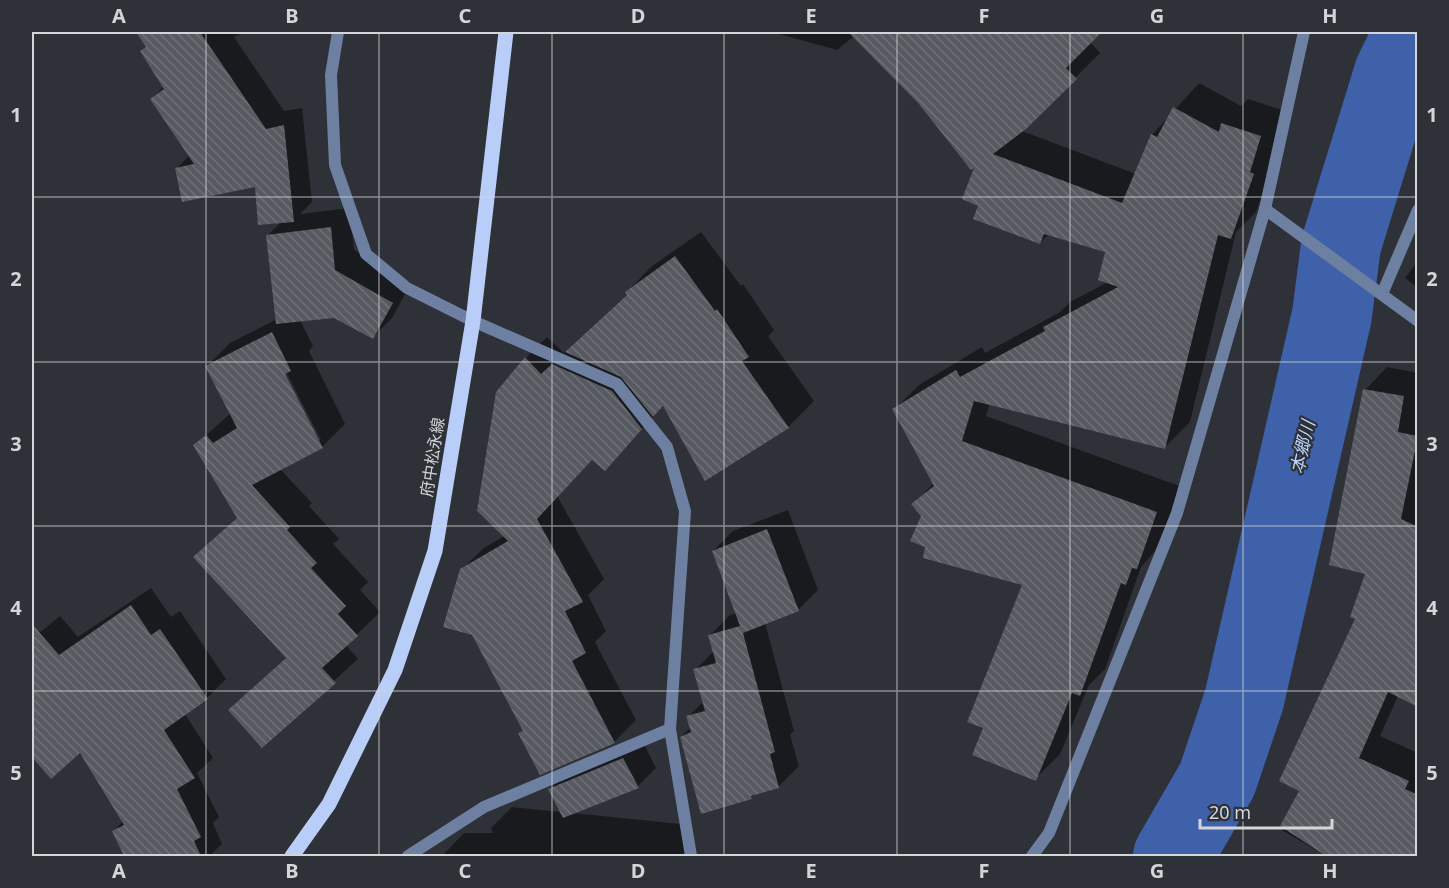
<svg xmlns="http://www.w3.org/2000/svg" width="1449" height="888" viewBox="0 0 1449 888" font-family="'Noto Sans','Noto Sans JP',sans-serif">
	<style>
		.shadow { fill: #0007; fill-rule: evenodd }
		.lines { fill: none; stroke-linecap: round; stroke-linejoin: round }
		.river { stroke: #3e61aa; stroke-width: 80 }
		.building { fill: url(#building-back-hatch) }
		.minor { stroke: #6e80a1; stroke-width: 12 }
		.primary { stroke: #b8cef8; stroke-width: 15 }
		.grid { fill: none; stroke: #d3d5d9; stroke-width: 1.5; stroke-opacity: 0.55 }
		.labels { text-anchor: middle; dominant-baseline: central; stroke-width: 4.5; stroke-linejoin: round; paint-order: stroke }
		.street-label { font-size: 16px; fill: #d3d5d9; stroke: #2e3137 }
		.water-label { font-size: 18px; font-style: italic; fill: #bed4fc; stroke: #2e3137 }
		.neatline { fill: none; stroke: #d3d5d9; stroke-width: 2 }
		.grid-label { font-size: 20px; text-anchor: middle; font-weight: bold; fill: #d3d5d9 }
	</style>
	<defs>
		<pattern id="building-back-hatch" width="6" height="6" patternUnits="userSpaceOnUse" patternTransform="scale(1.5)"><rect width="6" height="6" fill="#575a61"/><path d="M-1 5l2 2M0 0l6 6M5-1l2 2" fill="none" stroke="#6e7177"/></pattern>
	</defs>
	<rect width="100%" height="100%" fill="#2e3137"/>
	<!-- shadow -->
	<path class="shadow" d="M151,32H244L234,37L284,111L302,108L312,202L300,214L350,208L354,250L411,283L392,318L373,337L334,317L300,320L313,346L309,351L345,424L322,447L280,469L312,503L309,506L339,539L333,544L368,582L360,590L380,612L346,645L358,659L262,746L230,710L287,657L195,557L238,517L195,445L231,413L207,366L230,343L277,319L268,235L281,222L257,186L177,168L190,155L152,99L164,86L143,39ZM283,366L321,440H318L281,367Z
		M772,32H1100L1090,42L1100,53L1022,131L1136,174L1152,135L1199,83L1241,106L1248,99L1285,111L1278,149L1256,212L1236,232L1190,422L1165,447L990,403L986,416L1182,487L1162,543L1141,567L1105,669L1089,685L1060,754L1035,779L985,727L1024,584L927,546L923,516L913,504L934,483L894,410L919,385L982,347L985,353L1060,312L1070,302L1108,282L1107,251L1049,234L1040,243L980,205L977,164L854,36L837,50Z
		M701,232L741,286L743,284L774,330L768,336L814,401L788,427L705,479L664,405L604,469L593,459L557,496L604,579L588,595L606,631L595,642L636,720L614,742L541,773L520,734L524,729L462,569L484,548L504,536L526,358L547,337L564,353L628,294L627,292L652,266Z
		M1418,261V288L1405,278Z
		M1387,367L1418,373V706L1398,696L1380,736L1418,753V856H1326L1280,829L1301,790L1357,618L1367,573L1365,390Z
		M788,510L818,590L798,610L765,623L794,731L790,735L799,766L779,786L756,793L751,798L681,737L691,727L688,717L704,701L695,670L714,651L710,635L730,615L737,613L713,551L733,531Z
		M151,588L171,617L180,611L226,679L207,698L185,714L213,758L197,773L219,817L213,823L222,844L209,856H126L114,831L123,821L80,751L51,777L32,756V639L60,616L78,637Z
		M642,740L656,768L638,786L573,813L690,825L691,856H442L464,833H493L491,828L512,807L561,812L549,790L568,771Z"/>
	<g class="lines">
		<!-- river -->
		<path class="river" d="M1173,856L1217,780L1244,700L1332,315L1341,245L1394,73L1414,32"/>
	</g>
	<!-- building -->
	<path class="building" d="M136,32H200L266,129L284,125L294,222L258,225L255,187L182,202L175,168L194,164L150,99L164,89L140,51L146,47Z
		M848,32H1102L1066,68L1077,79L1026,129L993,154L1122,203L1151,134L1157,137L1173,107L1219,132L1221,123L1261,136L1250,172L1254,174L1231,239L1218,235L1165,449L974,401L962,441L1157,512L1137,569L1132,568L1126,585L1121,583L1080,696L1072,693L1036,781L972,755L983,728L967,722L1022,585L923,558L925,547L910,541L921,516L911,504L934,486L892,409L956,370L960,377L1045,331L1043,327L1118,287L1098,280L1105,252L1044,234L1040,244L973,219L978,206L962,199L974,168L971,170L919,104Z
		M331,227L335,270L393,303L373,339L334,318L276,324L266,235Z
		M675,256L715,311L717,309L749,357L742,361L789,428L705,481L663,406L653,417L621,377L565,352L627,295L625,292Z
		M272,332L291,371L285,374L323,448L252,485L290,527L287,530L317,563L311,568L346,606L338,614L358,636L322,668L336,683L262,748L228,710L286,658L193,557L237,518L193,445L206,435L213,443L237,428L205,366Z
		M525,357L541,374L552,364L612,391L642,429L605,471L592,460L537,519L583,602L565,611L586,653L572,661L615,743L540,775L518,733L523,731L472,635L443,627L460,569L508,541L477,511L496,392Z
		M1363,389L1404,396L1398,432L1418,436L1401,519L1418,527V707L1388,692L1359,758L1409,781L1405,789L1418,795V856H1326L1280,826L1299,791L1279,781L1355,619L1350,617L1365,574L1329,565Z
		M767,529L799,611L743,633L775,752L770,754L779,788L751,796L752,799L701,814L680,737L691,732L686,716L705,711L693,669L716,663L708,635L740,626L712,551Z
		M131,605L151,635L160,629L208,699L164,730L195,778L177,789L201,837L194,841L201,856H124L112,831L124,825L80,753L51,779L32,757V624L59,655Z
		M623,758L639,788L563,818L548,789Z"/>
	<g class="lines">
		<!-- minor -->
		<path class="minor" d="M338,32L331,75L335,165L366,254L407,288L473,321L617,384L667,447L685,511L670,729L691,856
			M1265,209L1418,321
			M1382,294L1418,210
			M408,856L484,807L670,729
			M1032,856L1049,833L1177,513L1265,209L1304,32"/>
		<!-- primary -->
		<path class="primary" d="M292,856L329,804L395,670L435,551L473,321L506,32"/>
	</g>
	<!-- grid -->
	<path class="grid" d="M206,32V856M379,32V856M552,32V856M724,32V856M897,32V856M1070,32V856M1243,32V856M32,197H1418M32,362H1418M32,526H1418M32,691H1418"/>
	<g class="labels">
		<!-- street labels -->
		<g class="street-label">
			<text transform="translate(432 457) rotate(-81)">府中松永線</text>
		</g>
		<!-- water labels -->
		<g class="water-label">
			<text transform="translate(1302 447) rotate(-77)">本郷川</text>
		</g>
	</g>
	<!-- border -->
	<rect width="1449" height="888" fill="none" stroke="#2e3137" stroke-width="66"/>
	<!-- scale -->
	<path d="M1200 819v9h132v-9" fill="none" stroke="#d3d5d9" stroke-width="3"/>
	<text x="1209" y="819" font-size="18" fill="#d3d5d9" stroke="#2e3137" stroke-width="4.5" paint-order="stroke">20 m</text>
	<rect x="33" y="33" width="1383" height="822" class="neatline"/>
	<g class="grid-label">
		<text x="119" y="23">A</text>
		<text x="292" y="23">B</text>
		<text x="465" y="23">C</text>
		<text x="638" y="23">D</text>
		<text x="811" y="23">E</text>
		<text x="984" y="23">F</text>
		<text x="1157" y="23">G</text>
		<text x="1330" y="23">H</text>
		<text x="16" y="122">1</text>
		<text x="1432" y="122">1</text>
		<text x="16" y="286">2</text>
		<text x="1432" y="286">2</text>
		<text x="16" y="451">3</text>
		<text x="1432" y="451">3</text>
		<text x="16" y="615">4</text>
		<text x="1432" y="615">4</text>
		<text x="16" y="780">5</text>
		<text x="1432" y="780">5</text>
		<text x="119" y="878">A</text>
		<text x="292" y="878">B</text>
		<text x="465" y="878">C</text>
		<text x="638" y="878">D</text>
		<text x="811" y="878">E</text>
		<text x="984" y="878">F</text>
		<text x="1157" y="878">G</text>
		<text x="1330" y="878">H</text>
	</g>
</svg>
